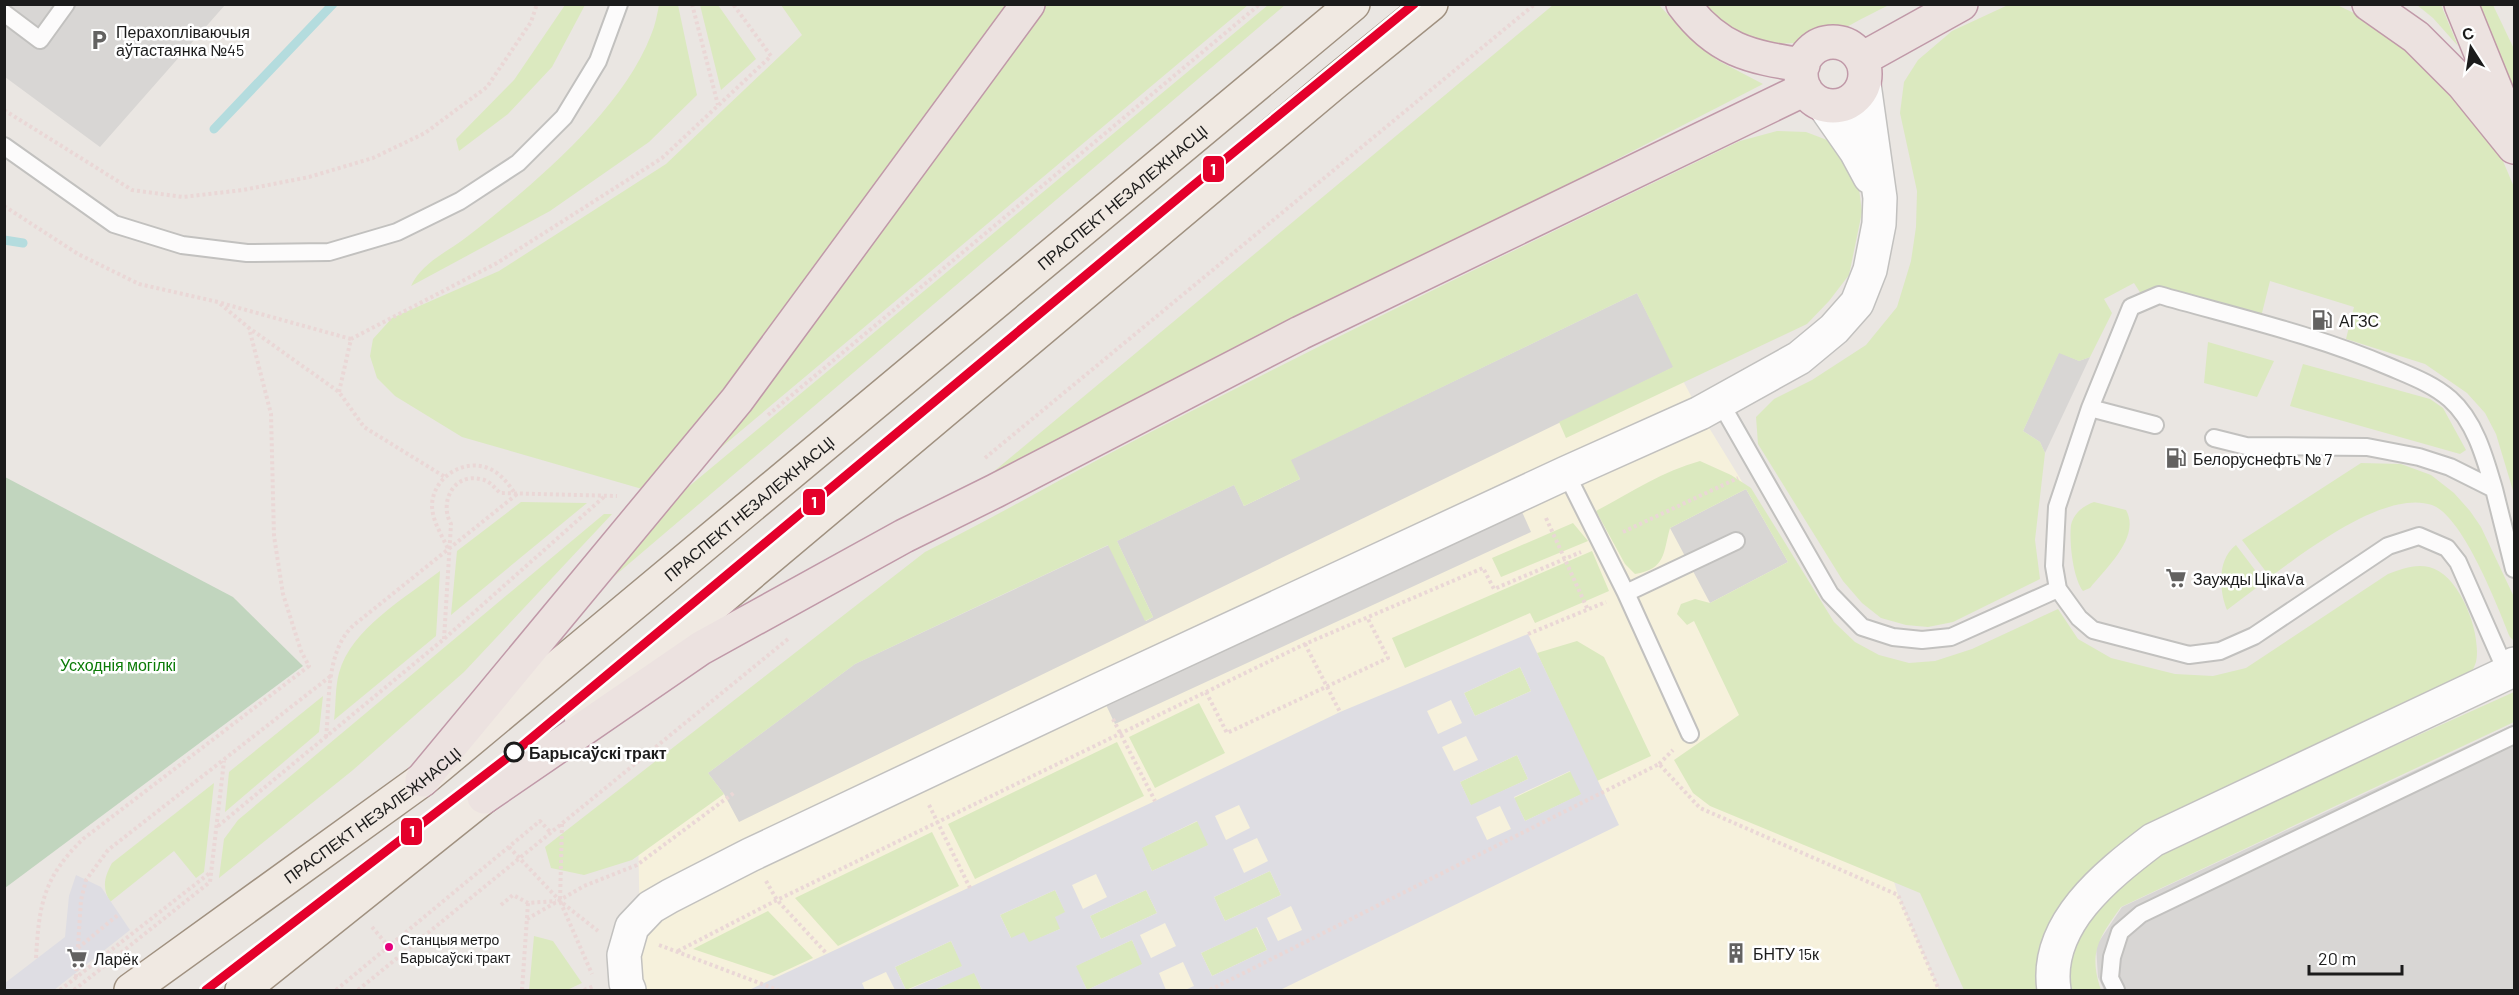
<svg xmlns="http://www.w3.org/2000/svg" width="2519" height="995" viewBox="0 0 2519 995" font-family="Barlow,sans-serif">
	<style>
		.education { fill: #f6f1dc }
		.religious { fill: #d8d6d4 }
		.grass { fill: #dbe9bf }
		.cemetery { fill: #c1d5be }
		.plaza { fill: #dedde3; fill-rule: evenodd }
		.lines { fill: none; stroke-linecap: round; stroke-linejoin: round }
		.stream { stroke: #b4dcde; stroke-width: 9 }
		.service-casing { stroke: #c2c1bf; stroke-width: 20 }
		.minor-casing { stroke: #c2c1bf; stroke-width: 36 }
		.primary-casing { stroke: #a09180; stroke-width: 36 }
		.trunk-casing { stroke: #c099a8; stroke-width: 36 }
		.path { stroke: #ead7d6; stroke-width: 4; stroke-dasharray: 3 3; stroke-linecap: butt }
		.service { stroke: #fcfbfb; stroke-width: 16 }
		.minor { stroke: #fcfbfb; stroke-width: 33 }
		.primary { stroke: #f0e9e2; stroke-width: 33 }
		.trunk { stroke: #ece2e0; stroke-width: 33 }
		.metro-1-casing { stroke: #fff; stroke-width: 14 }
		.metro-1 { stroke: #e4002b; stroke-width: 9 }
		.stop-dot { fill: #fff; stroke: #1b1b1b; stroke-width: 3 }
		.bus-dot { fill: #e5007d; stroke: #fff; stroke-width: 2 }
		.labels { text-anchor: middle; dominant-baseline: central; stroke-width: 5; stroke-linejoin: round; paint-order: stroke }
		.bus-label { font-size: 14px; fill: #1b1b1b; stroke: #fff; text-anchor: start }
		.poi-label { font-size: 16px; fill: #1b1b1b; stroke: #fff; text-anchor: start }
		.street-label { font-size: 16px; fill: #1b1b1b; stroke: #fff }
		.park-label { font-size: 16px; fill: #0b7b07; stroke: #fff }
		.stop-label { font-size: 16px; font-weight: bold; fill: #1b1b1b; stroke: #fff; text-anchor: start }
		.line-badge { stroke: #fff; stroke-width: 2 }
		.badge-label { font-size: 16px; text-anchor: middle; font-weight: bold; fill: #fff }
	</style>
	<rect width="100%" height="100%" fill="#eae6e2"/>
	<!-- education -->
	<path class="education" d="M1637,293L1700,413L1806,586L1898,895L1939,990H641L638,828Z"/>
	<!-- religious -->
	<path class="religious" d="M5,5H225L100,147L5,77Z
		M1637,293L1674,367L739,822L724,794L708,773L855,664L1109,545L1146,621L1153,617L1117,541L1234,485L1244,506L1300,479L1290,460Z
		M2059,352L2079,361L2090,357L2045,453L2040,442L2023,431Z
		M1746,489L1788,562L1710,603L1670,528Z
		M1515,496L1531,532L1115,724L1099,690Z
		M2514,724V990H2104L2098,977L2096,946L2122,907Z"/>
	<!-- grass -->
	<path class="grass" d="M565,5H585L552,67L508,114L459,151L456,139L514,80Z
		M659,5H678L697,95L649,142L550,211L411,286C422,262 448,252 468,236C531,187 622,111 651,35C655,26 657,15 659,5Z
		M700,5H718L756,59L721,90Z
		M781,5H1013L649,491L462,437L395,396L377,378L370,356L373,339L392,318L499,271L666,164L802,35Z
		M1045,5H1248L668,492L726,435Z
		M1268,5H1285L584,602L669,503Z
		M1553,5H1659L1685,33L1717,60L1763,84L968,493Z
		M1705,5H1889C1865,16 1839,33 1813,41C1808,43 1801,42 1795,43C1758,46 1728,34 1705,5Z
		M2008,5H2337L2373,22L2414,50L2489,128L2514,187V494L2496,434L2485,413L2467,393L2425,364L2346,339L2354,307L2270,281L2261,317L2143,297L2134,283L2104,299L2112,313L2090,357L2079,361L2059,353L2023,431L2040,442L2045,453L2035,540L2040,579L1953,622L1928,627L1906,625L1881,618L1862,603L1843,581L1758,444L1756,417L1774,399L1812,380L1866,345L1897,307L1911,261L1916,227L1917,191L1900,113L1904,82L1918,60L1952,31Z
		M2417,5H2441L2458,46L2433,18Z
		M2477,5H2493L2514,49V106Z
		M1777,131L1806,132L1835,143L1858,181L1862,212L1849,275L1829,301L1807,324L1566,438L1559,422L1673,367L1637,293L1291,460L1300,479L1244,506L1234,485L1117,541L1153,617L1145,621L1108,545L855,664L708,773L724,794L632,860L584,875L551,868L545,847L925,552C985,522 1043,489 1103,457C1313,347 1527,244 1740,141Z
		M2208,342L2274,361L2257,397L2204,383Z
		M2303,364L2430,399L2443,408L2466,450L2460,454L2290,406Z
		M1700,461L1731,475L1751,488L1834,622L1855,642L1879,655L1909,663L1935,661L1972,649L2058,609L2078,639L2111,658L2175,674L2213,676L2246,668L2388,574C2402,569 2414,564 2429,567C2460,574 2482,634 2476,662C2474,669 2469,676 2465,683L2075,888C2046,928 2035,939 2036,990H1964L1920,893L1710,806L1693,793L1674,760L1739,715L1694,621L1687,625L1677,614L1681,604L1695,599L1710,603L1788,562L1746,489L1670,528C1663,553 1666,569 1635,574L1625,564L1596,511C1630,493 1663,471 1700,461Z
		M2361,463L2401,464L2431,475L2454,493L2470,511L2481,527L2514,597V641L2510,637C2498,607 2463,516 2432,505C2386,489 2306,551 2270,577L2242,540Z
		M521,502L587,503L451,615L457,551Z
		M2094,502L2126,510C2141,537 2106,568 2090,588L2083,591C2073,578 2069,542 2071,525C2074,513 2083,506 2094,502Z
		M604,514H612L464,672L353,770L219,878L224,839L238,820Z
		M1573,523L1588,541L1501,577L1492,558Z
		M2236,545L2264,582L2227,610C2219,590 2217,559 2236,545Z
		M1592,551L1609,591L1535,623L1530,613L1405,668L1392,638Z
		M440,571L436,636L334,720C336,705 335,687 339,673C351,629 405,598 440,571Z
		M1577,641L1604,657L1651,756L1597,781L1537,653Z
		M1520,667L1531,691L1475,716L1464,693Z
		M2514,692V722L2121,907C2099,938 2088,952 2101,990H2070V949L2080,921L2157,853Z
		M323,696L319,732L225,812L229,772Z
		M1199,703L1225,753L1155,788L1129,737Z
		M1117,742L1144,796L975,879L948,824Z
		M1517,755L1528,779L1471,806L1460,782Z
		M1571,771L1582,794L1525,821L1514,798Z
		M214,783L204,872L196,878L174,851L110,902C102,887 104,878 112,863Z
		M1198,821L1209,845L1152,871L1141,848Z
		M932,832L959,886L838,946L795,898Z
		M1270,871L1281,895L1225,921L1214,897Z
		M1055,890L1066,913L1060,929L1029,943L1011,938L1000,915Z
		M1146,890L1157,913L1101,939L1090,916Z
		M768,911L813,958L774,976L693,949Z
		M1256,927L1267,950L1212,976L1201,953Z
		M534,936L553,941L582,983L567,990H529Z
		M1132,940L1143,964L1087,990L1075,966Z
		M951,941L963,966L906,990L895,967Z
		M974,972L982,990H934Z"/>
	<!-- cemetery -->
	<path class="cemetery" d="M5,477L233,597L303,666L5,888Z"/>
	<!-- plaza -->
	<path class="plaza" d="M1528,634L1619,825L1280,990H1185L1194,986L1183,962L1159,973L1166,990H982L974,973L934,990H908L962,966L951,941L895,967L906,990H895L886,972L862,983L865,990H749L1155,801L1340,712ZM1520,667L1531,691L1475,716L1464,693ZM1451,700L1462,723L1438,734L1427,711ZM1466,736L1478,760L1454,771L1442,747ZM1517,755L1528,779L1471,805L1460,782ZM1570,771L1581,794L1525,821L1514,797ZM1239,805L1250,828L1226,840L1215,816ZM1500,806L1511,829L1487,840L1476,817ZM1197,821L1208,845L1152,871L1142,848ZM1257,838L1268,861L1244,873L1233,849ZM1270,871L1281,895L1225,921L1214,897ZM1096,874L1107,897L1083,909L1072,885ZM1055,890L1065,912L1055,917L1060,929L1029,942L1024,932L1011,938L1000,915ZM1146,890L1157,913L1101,939L1090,916ZM1291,906L1302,930L1278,941L1267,918ZM1165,923L1176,946L1151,958L1140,935ZM1257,927L1267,950L1212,976L1201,953ZM1132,940L1142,964L1087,990L1076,966Z
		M76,875L101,887L130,930L54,990H5V983L65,937L69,896Z"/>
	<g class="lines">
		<!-- stream -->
		<path class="stream" d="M214,129L333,4
			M4,240L23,243"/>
		<!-- service casing -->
		<g class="service-casing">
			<path id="service" d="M4,13L40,40L66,4
				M4,146L114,224L182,245L247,253L329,252L397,232L460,201L518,163L564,117L598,61L619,4
				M1720,402L1830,594L1862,627L1893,637L1922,640L1951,637L2058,589
				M2090,408L2131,307L2159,295C2236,317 2316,335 2390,367C2411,376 2433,384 2450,399C2475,421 2485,458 2494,489
				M2155,425L2090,408L2057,507L2054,566L2058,589L2079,618L2093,630L2189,655L2220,651L2254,636L2388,546L2419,536L2447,548L2458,562L2507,673
				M2214,438L2246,446L2367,447L2419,457L2450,467L2494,489L2514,569
				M1566,473L1626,593L1690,734
				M1626,593L1736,541
				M2116,990L2110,978L2112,957L2120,932L2141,914L2514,735"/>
		</g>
		<!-- minor casing -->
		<g class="minor-casing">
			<path id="minor" d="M1824,105L1856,151L1870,177
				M629,990L626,983L624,955L632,927L651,907L670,896L750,855L1099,690L1566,473L1700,413L1799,358L1834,329L1857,303L1870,270L1879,224L1880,198L1864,84
				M2054,990C2044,924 2107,875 2153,840L2507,673L2514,664"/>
		</g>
		<!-- primary casing -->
		<g class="primary-casing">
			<g id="primary">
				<path d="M581,716L1335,82L1431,4"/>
				<path id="s1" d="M131,990L422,780L1353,4"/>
				<path d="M242,990L505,780"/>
			</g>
		</g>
		<!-- trunk casing -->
		<g class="trunk-casing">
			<path id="trunk" d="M1683,4C1717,50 1749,57 1803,65
				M2369,4L2416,37L2463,84L2514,147
				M2461,4L2510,125
				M1801 74a32 32 0 1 1 64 0a32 32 0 1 1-64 0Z
				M1862,59L1961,4
				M422,780L737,400L1028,4
				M484,797L701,648L904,536L995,491L1300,333L1805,89"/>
		</g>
		<!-- path -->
		<path class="path" d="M692,4L718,105
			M4,110L132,190L183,197L243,190L309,177L373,158L425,133L487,87L531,22L537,4
			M4,206L78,254L139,284L218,302L249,328L339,392L364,427L445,477
			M221,303L351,339
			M339,392L351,339L497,263L662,158L771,56L733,4
			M768,415L1260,4
			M985,458L1535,4
			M1546,518L1588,610
			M1623,532L1738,478
			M1528,634L1606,602
			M444,639L451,524C439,503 453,473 480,479C489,480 494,487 500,493L617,496
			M1305,644L1340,712
			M1206,692L1227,733L1388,658L1367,617
			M1113,719L1155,801
			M326,737C330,701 325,650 355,624L516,495C508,483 499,471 485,467C460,460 433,479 432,505C432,521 442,535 448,549
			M1659,764L1673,750
			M929,805L970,888
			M562,824L560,901L592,974
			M218,826L444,639L605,496
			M509,847L560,901L598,931
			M766,881L777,900L827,954
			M501,905L513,895L528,903L556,901
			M527,919L584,886L637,865L735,792
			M372,927L389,947
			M659,945L778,990
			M78,948L119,914
			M678,951L777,900L1305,644L1483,568L1494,589L1581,552
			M36,958C39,905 43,878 83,839L309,666L301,651L283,594L274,536L271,414L249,328
			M76,977L81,900L86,880L108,850L332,675
			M60,990L211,872
			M74,990L210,882L224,761
			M336,990L540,821L551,833
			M358,990L788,639
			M522,990L528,903
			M584,990L594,986
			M1210,990L1659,764L1700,808L1898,895L1939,990"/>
		<!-- service -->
		<use href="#service" class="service"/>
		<!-- minor -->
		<use href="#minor" class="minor"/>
		<!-- primary -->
		<use href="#primary" class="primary"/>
		<!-- trunk -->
		<use href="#trunk" class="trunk"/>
		<!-- metro-1 casing -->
		<g class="metro-1-casing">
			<path id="metro-1" d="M206,990L516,751L1189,189L1414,4"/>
		</g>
		<!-- metro-1 -->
		<use href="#metro-1" class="metro-1"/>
	</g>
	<!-- icons -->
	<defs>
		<g id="parking-bare" transform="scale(1.62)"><path d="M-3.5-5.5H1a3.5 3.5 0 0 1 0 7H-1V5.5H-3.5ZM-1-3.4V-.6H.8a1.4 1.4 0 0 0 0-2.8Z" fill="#636261" stroke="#fff" stroke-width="2.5" paint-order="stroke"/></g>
		<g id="fuel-bare" transform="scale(1.62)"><path d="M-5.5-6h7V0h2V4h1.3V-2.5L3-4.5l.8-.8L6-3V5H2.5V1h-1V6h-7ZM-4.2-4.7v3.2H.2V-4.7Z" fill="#636261" stroke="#fff" stroke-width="2.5" paint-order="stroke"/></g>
		<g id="supermarket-bare" transform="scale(1.62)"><path d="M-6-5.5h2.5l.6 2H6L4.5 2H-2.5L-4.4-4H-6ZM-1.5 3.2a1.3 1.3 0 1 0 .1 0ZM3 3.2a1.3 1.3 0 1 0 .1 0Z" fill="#636261" stroke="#fff" stroke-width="2.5" paint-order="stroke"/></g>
		<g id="building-bare" transform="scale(1.62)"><path d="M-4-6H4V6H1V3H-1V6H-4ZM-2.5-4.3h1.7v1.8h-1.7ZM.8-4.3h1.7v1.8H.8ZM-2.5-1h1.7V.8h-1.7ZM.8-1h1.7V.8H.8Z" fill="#636261" stroke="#fff" stroke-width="2.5" paint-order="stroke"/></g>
	</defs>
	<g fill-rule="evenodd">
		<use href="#parking-bare" x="99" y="40"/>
		<use href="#fuel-bare" x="2322" y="320"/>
		<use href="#fuel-bare" x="2176" y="458"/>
		<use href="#supermarket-bare" x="2176" y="578"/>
		<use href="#building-bare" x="1736" y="953"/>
		<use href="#supermarket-bare" x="77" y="958"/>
	</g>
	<!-- markers -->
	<circle class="stop-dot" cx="514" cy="752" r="9"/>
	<circle class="bus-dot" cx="389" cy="947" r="5"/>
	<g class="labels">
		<!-- bus labels -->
		<g class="bus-label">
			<text x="400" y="939">Станцыя метро<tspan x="400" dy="18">Барысаўскі тракт</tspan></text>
		</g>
		<!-- poi labels -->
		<g class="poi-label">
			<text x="116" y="31">Перахопліваючыя<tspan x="116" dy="18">аўтастаянка №45</tspan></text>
			<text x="2339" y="320">АГЗС</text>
			<text x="2193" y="458">Белоруснефть № 7</text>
			<text x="2193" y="578">Заужды ЦікаVа</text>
			<text x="1753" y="953">БНТУ 15к</text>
			<text x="94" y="958">Ларёк</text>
		</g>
		<!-- street labels -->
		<g class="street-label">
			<text stroke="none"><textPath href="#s1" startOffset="1270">ПРАСПЕКТ НЕЗАЛЕЖНАСЦІ</textPath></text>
			<text stroke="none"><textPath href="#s1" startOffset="784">ПРАСПЕКТ НЕЗАЛЕЖНАСЦІ</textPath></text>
			<text stroke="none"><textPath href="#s1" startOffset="298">ПРАСПЕКТ НЕЗАЛЕЖНАСЦІ</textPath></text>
		</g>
		<!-- park labels -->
		<g class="park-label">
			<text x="118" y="664">Усходнія могілкі</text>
		</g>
		<!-- stop labels -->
		<g class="stop-label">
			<text x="529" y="752">Барысаўскі тракт</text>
		</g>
	</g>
	<g class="line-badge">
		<rect x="1202" y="155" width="23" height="28" rx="6" fill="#e4002b"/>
		<rect x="802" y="488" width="24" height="28" rx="6" fill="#e4002b"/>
		<rect x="400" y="817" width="23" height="29" rx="6" fill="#e4002b"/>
	</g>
	<g class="badge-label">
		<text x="1213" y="175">1</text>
		<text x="814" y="508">1</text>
		<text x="412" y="837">1</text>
	</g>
	<!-- border -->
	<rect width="2519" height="995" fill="none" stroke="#1b1b1b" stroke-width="12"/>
	<!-- north arrow -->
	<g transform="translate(2471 48) rotate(348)" stroke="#ffffff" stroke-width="4.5" paint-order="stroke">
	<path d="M0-4.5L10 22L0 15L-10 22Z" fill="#1b1b1b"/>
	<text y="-9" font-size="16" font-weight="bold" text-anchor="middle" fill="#1b1b1b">С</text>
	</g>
	<!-- scale -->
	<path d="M2309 965v9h93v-9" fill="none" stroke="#1b1b1b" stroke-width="3"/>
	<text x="2318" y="965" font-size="18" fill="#1b1b1b" stroke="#ffffff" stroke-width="4.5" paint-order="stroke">20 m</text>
</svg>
